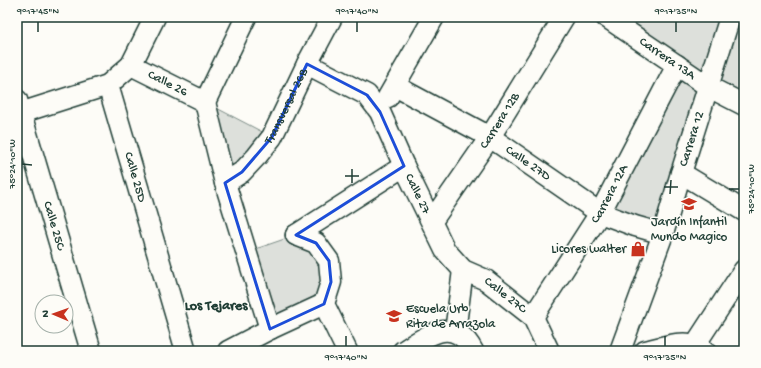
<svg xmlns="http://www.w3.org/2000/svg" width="761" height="368" viewBox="0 0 761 368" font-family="'Gochi Hand',sans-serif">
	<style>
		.green { fill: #dde0db; stroke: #7e8e88 }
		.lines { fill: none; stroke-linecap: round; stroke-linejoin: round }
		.minor-casing { stroke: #1f3d34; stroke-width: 23 }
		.minor { stroke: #fdfcf7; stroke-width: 20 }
		.marked { fill: none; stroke: #1d4ed8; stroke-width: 3; stroke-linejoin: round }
		.ticks { fill: none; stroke: #1f3d34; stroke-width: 1.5 }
		.labels { text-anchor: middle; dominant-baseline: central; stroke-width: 3; stroke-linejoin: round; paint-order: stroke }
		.street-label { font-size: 13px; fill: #1f3d34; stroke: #fdfcf7 }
		.poi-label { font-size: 13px; fill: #1f3d34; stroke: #fdfcf7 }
		.neighbourhood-label { font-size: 14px; font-weight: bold; fill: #1f3d34; stroke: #fdfcf7 }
		.neatline { fill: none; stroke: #1f3d34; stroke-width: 1.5 }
		.ticks-label { font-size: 10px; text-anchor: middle; fill: #1f3d34 }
	</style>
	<rect width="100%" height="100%" fill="#fdfcf7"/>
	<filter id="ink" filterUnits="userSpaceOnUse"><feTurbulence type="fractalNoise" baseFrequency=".025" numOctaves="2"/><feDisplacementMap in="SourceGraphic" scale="8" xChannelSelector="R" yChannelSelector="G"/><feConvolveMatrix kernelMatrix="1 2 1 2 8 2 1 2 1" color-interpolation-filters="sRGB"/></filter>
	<g filter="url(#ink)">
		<!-- green -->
		<path class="green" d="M606,17H733L744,23V105L709,87L663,234L600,213L677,65Z
			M205,102L272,137L225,183Z
			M296,235L329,261L324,304L270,329L247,252Z"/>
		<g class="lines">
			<!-- minor casing -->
			<g class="minor-casing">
				<g id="minor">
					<path id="s1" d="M606,17L709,87L744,105"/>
					<path id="s2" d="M307,64L367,95L380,112L404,166L445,250L463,270L486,280L533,317L549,351"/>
					<path id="s3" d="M131,65L205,102"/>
					<path id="s4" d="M108,85L186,351"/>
					<path id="s5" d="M395,86L490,137L600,213L635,226L663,234"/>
					<path d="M388,97L434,17"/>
					<path id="s6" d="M17,100L91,351"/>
					<path d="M205,102L225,183L270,329"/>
					<path d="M205,102L246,17"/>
					<path d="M17,114L108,85L131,65L155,17"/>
					<path d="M681,173L744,211"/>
					<path id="s7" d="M225,183L242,172L257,156L272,137L307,64L332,17"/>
					<path id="s8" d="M432,221L490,137L564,17"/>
					<path d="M296,235L316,243L329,261L331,282L324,304L347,351"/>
					<path d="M296,235L404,166"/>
					<path id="s9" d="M533,317L600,213L677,65"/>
					<path d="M455,332L463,270"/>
					<path d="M695,345L744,270"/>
					<path d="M228,351L270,329L324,304"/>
					<path d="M403,351C428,335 454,315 473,351"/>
					<path id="s10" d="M620,351L663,234L681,173L730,17"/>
					<path d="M645,351C659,348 683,339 696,346C699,347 702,349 705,351"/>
				</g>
			</g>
			<!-- minor -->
			<use href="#minor" class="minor"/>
		</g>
	</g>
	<!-- marked area -->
	<path class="marked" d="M307,64L367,95L380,112L404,166L296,235L316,243L329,261L331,282L324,304L270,329L225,183L242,172L272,137Z"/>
	<!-- ticks -->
	<path class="ticks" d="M38,32V22M357,32V22M676,32V22M22,164L32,165M345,176H359M352,183V169M664,187H678M729,189H739M670,194L671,180M346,346V336M665,346V336"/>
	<!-- icons -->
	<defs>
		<g id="school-bare" transform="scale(1.2)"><path d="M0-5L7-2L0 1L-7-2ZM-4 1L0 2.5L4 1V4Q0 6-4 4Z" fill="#c8321e" stroke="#fdfcf7" stroke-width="2.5" paint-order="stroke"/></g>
		<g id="shop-bare" transform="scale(1.2)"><path d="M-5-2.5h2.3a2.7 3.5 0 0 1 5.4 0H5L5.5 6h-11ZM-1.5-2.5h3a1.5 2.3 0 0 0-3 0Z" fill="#c8321e" stroke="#fdfcf7" stroke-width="2.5" paint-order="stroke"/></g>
	</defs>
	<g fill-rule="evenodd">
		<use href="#school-bare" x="689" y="204"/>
		<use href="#shop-bare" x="638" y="249"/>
		<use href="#school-bare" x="394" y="316"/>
	</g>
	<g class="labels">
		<!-- street labels -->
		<g class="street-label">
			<text stroke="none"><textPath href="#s1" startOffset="74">Carrera 13A</textPath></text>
			<text stroke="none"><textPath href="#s3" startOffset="41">Calle 26</textPath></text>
			<text stroke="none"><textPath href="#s7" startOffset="100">Transversal 26B</textPath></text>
			<text stroke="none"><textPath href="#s8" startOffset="121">Carrera 12B</textPath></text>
			<text stroke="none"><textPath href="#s10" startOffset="224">Carrera 12</textPath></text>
			<text stroke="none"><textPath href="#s5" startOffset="154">Calle 27D</textPath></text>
			<text stroke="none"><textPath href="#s4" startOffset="96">Calle 25D</textPath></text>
			<text stroke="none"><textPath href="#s9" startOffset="145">Carrera 12A</textPath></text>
			<text stroke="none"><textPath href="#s2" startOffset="179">Calle 27</textPath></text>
			<text stroke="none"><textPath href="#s6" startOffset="131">Calle 25C</textPath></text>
			<text stroke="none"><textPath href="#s2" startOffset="318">Calle 27C</textPath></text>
		</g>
		<!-- poi labels -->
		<g class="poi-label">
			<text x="689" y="222">Jardín Infantil<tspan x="689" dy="15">Mundo Magico</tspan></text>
			<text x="626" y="249" text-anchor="end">Licores walter</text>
			<text x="406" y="309" text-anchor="start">Escuela Urb<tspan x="406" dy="15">Rita de Arrazola</tspan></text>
		</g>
		<!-- neighbourhood labels -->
		<g class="neighbourhood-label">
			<text x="216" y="306">Los Tejares</text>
		</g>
	</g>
	<!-- margin -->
	<rect width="761" height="368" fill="none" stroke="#fdfcf7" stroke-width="44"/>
	<!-- north arrow -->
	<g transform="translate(54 314) rotate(272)"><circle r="19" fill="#fdfcf7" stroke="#a4b0a9"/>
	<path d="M0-3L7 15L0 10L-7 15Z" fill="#c8321e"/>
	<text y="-6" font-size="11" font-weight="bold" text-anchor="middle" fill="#1f3d34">N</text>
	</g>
	<rect x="22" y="22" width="717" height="324" class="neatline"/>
	<g class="ticks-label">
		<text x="38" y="14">9°17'45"N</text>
		<text x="357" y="14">9°17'40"N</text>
		<text x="676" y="14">9°17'35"N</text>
		<text transform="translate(11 164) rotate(-90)" y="4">75°24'10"W</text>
		<text transform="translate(750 189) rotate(-90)" y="4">75°24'10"W</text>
		<text x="346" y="360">9°17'40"N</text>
		<text x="665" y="360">9°17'35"N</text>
	</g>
</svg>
